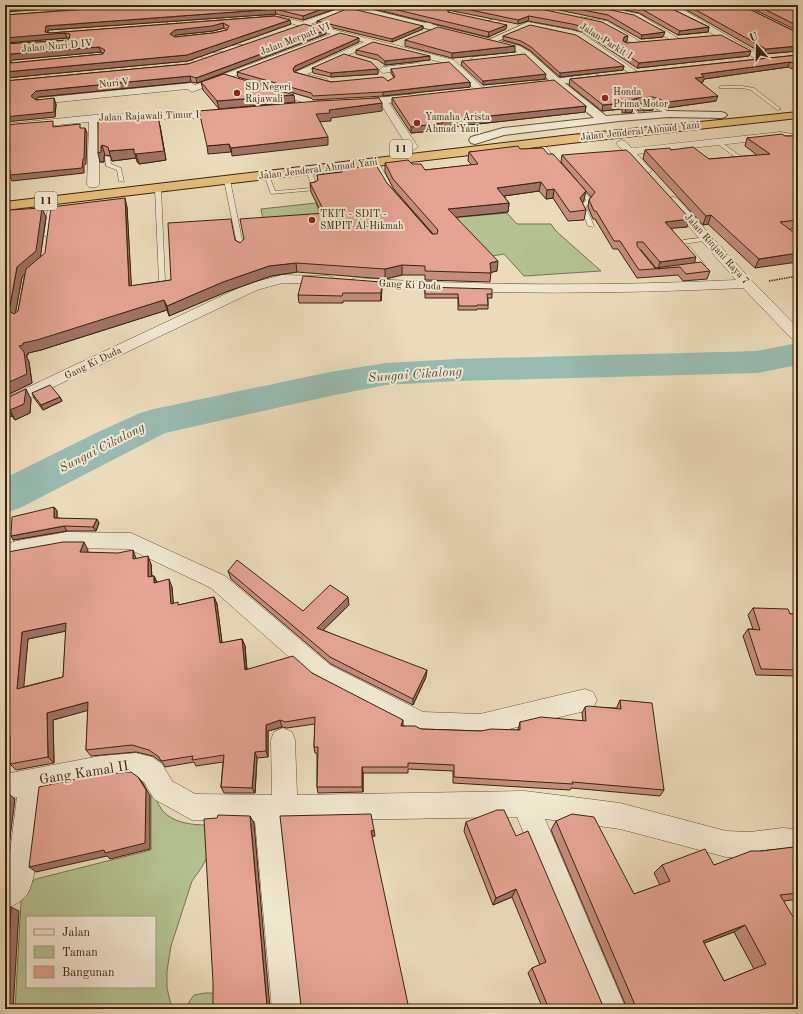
<svg xmlns="http://www.w3.org/2000/svg" width="803" height="1014" viewBox="0 0 803 1014" font-family="'Old Standard TT',serif">
	<style>
		.green { fill: #b5c191; stroke: #78724f; fill-rule: evenodd }
		.lines { fill: none; stroke-linecap: round; stroke-linejoin: round }
		.river { fill: #98bbb1; fill-rule: evenodd }
		.service-casing { stroke: #685238; stroke-width: 1 }
		.minor-casing { stroke: #685238; stroke-width: 1 }
		.tertiary-casing { stroke: #685238; stroke-width: 2 }
		.trunk-casing { stroke: #3c240d; stroke-width: 2 }
		.path { stroke: #3c240d; stroke-width: 1.5; stroke-dasharray: 1.5 1; stroke-linecap: butt }
		.service { fill: #f1e8d2; fill-rule: evenodd }
		.minor { fill: #f1e8d2; fill-rule: evenodd }
		.tertiary { fill: #f1e8d2; fill-rule: evenodd }
		.trunk { fill: #e5be7d; fill-rule: evenodd }
		.wall { fill: #c58d7e; stroke: #3c240d; fill-rule: evenodd }
		.shaded-wall { fill: #a07367; stroke: #3c240d }
		.building { fill: #e5a493; stroke: #3c240d; fill-rule: evenodd }
		.poi-dot { fill: #8f2418; stroke: #f1e8d2; stroke-width: 1.5 }
		.labels { text-anchor: middle; dominant-baseline: central; stroke-width: 4; stroke-linejoin: round; paint-order: stroke }
		.far-street-label { font-size: 10px; fill: #3c240d; stroke: #f1e8d2 }
		.far-poi-label { font-size: 10px; fill: #3c240d; stroke: #f1e8d2; text-anchor: start }
		.shield { fill: #f1e8d2; stroke: #725f48; stroke-width: 1 }
		.shield-label { font-size: 11px; font-weight: bold; fill: #3c240d }
		.water-label { font-size: 13px; font-style: italic; fill: #534a36; stroke: #f1e8d2 }
		.near-street-label { font-size: 14px; fill: #3c240d; stroke: #f1e8d2 }
	</style>
	<rect width="100%" height="100%" fill="#eadcba"/>
	<filter id="stains"><feTurbulence type="fractalNoise" baseFrequency=".005" numOctaves="4"/><feColorMatrix values="0 0 0 0 .2 0 0 0 0 .09 0 0 0 0 .02 0 0 0 .5 -.17"/></filter>
	<radialGradient id="worn" r=".72"><stop offset=".6" stop-color="#630" stop-opacity="0"/><stop offset="1" stop-color="#630" stop-opacity=".3"/></radialGradient>
	<!-- green -->
	<path class="green" d="M316,203L321,219L264,225L261,209Z
		M507,213L517,224H551L556,231L601,271L524,276L504,254L487,257L451,218Z
		M151,790C155,797 158,804 162,810C173,823 192,825 207,825L209,853L202,867L192,881L171,946L167,971V988L172,1009H15L21,902C24,891 26,884 36,879L151,850ZM27,917H155V987H27Z
		M205,993H212L217,995V1009H187L189,1002L194,995Z"/>
	<g class="lines">
		<!-- river -->
		<path class="river" d="M798,343V365L757,373L457,381L386,385L330,396L165,433L20,508L5,513V478L98,432L140,413L154,409L330,372L386,363L457,359L757,351Z"/>
		<!-- service casing -->
		<g class="service-casing">
			<path id="service" d="M721,86H742L754,88L781,109L777,110L751,90L742,88H719Z
				M651,104L662,107L671,114L667,115C657,107 647,106 634,108L640,116L638,117L629,107L636,105Z
				M716,141H720L747,161L742,162L716,143Z
				M542,147H546L558,162V164H554L542,149Z
				M105,156L110,157L111,164L121,168L124,182L119,181L117,170L106,166Z
				M375,160L378,162L396,193L395,194L390,193L372,162Z
				M306,169L311,170L318,188L316,190L271,194L264,174L269,175L275,191L312,188Z
				M227,178L230,180L244,249L241,251L238,249L224,180Z
				M578,185L592,200L586,207L594,226L593,227L588,226L580,207L586,200L575,187Z
				M158,186L161,188L165,282L162,284L159,282L155,188Z
				M52,199L55,201L50,235L47,237L44,235L49,201Z
				M708,237L711,239L710,240L683,244L680,242L683,240Z
				M686,247H690L705,265V267L694,269V267L699,265L686,249Z"/>
		</g>
		<!-- minor casing -->
		<g class="minor-casing">
			<path id="minor" d="M164,5H172L183,51L205,59L206,61L205,63H199L176,54Z
				M349,5H353L356,7L311,24L454,60L485,90L480,93L477,92L448,64L372,44L307,74L327,79L329,81L327,83L324,84L296,76L295,74L296,72L364,42L340,36L192,92L187,89L39,104L34,101L39,98L191,83L195,85L331,34L282,21L261,19V15L282,17L302,22Z
				M464,5H474L427,27H421L420,25Z
				M524,5H534L494,24H488L487,22Z
				M578,5H593L639,14L681,40L677,42H674L634,18L582,7Z
				M655,5H667L682,9L767,59L763,62L760,61L676,13Z
				M737,5H761L757,7L740,9H737Z
				M581,17L607,21L642,43L638,45H635L602,25L581,21Z
				M528,22L571,30L582,33L639,73L638,75H632L576,37L529,27L493,43H490L486,41Z
				M242,45L246,47L245,49L195,54L191,51L195,48Z
				M101,50L105,53L104,55L14,64L10,61L14,58Z
				M527,51L530,52L531,54L530,56L474,63L470,60L474,57Z
				M418,63L422,66L421,68L383,73L379,70L383,67Z
				M595,74L598,75L600,77L598,79L536,87L531,84L536,81Z
				M271,87L322,102L324,104L319,107L268,92L266,90Z
				M416,94L419,95L421,97L419,99L389,103L418,147L413,150L409,149L380,103L355,106L350,103L355,100Z
				M225,109L230,112L228,114L196,118L99,121V185L97,187H89L87,185L89,122L5,130V124L94,115L196,112Z
				M781,132L798,135V142L781,138L637,154L652,171L646,174L642,173L616,143L621,140L625,141L632,148Z
				M673,197L677,198L752,281L798,328V342L793,340L743,288C614,294 486,295 357,286L352,285L350,282L352,279L357,278C483,286 610,286 736,280L669,204L667,201L669,198Z
				M282,275L328,276L333,277L335,280L333,283L328,284L282,283L257,290L5,410V398L247,284Z
				M67,532L131,533L225,576L330,665L423,712L480,714L585,689L593,692L597,700L593,708L585,711L480,736L421,734L314,679L211,588L129,549L67,548L18,557L5,561V545L16,541Z
				M283,728L292,732L295,740L297,795L525,791L620,803L726,831L750,832L782,828L798,829V855L782,854L750,858L726,857L620,829L545,819L626,1009H596L517,817L281,821L302,1009H272L255,821L192,820L154,799L144,782L136,777L100,780L44,792C41,813 38,882 26,896C20,902 13,906 5,909V877L7,876L17,797L5,800V774L100,756L136,753L152,757L162,764L172,781L195,794L272,795L271,740L274,732Z"/>
		</g>
		<!-- tertiary casing -->
		<g class="tertiary-casing">
			<path id="tertiary" d="M338,5H352L520,46L530,52L561,80L606,116L669,111L721,112L725,113L727,115L725,117L721,118L669,117L619,121L504,135L475,144L471,143L469,140L471,137L503,128L594,118L553,84L524,56L514,50L339,7Z"/>
		</g>
		<!-- trunk casing -->
		<g class="trunk-casing">
			<path id="trunk" d="M798,112V118L571,143L5,210V202L571,135Z"/>
		</g>
		<!-- path -->
		<path class="path" d="M769,281L798,276"/>
		<!-- service -->
		<use href="#service" class="service"/>
		<!-- minor -->
		<use href="#minor" class="minor"/>
		<!-- tertiary -->
		<use href="#tertiary" class="tertiary"/>
		<!-- trunk -->
		<use href="#trunk" class="trunk"/>
	</g>
	<!-- wall -->
	<path class="wall" d="M142,5H338V8L303,20L276,14L48,30V32L50,33L275,16L291,24L188,61L5,78V44L69,40V38H67L5,43V15ZM224,28L227,30L213,33L175,37L174,36L176,35L213,31ZM101,52L103,53V54L11,63L10,62L13,60Z
		M358,5H522L627,41L625,42L627,43L751,51L749,56L637,68L583,32L571,29L528,21L518,24L448,10V12L506,29L488,37Z
		M535,5H588L663,37L641,39L607,20Z
		M601,5H664L709,27L708,32L678,35L639,13Z
		M673,5H741L798,33V51L764,54L683,8Z
		M745,5H785L798,11V31Z
		M317,21L423,26V29L392,42L317,24Z
		M326,34L197,83L191,82L38,97L35,99L56,104L55,117L5,81L188,64Z
		M503,36L624,66L623,70L560,77L531,51L521,45L503,40Z
		M405,40L515,52L452,58L405,46Z
		M359,42L295,71L294,72L331,82L388,81L394,78L391,73V69L470,82V87L383,96L313,100L311,98L238,77L237,72Z
		M356,50L430,60L385,65L378,60L356,54Z
		M798,55V71L788,67L704,79L703,82H701L716,101L666,108L651,103L636,104L632,105V112L622,113V109L602,111L569,85L570,79Z
		M462,61L545,79L483,85L461,65Z
		M312,68L378,69V74L331,77L313,73Z
		M201,82L295,102L219,109L203,90Z
		M392,98L586,106L585,112L442,128V130L411,133L392,104Z
		M638,106H654L653,110L638,111L637,109Z
		M98,122L160,125L166,160L139,164L137,162L136,158L112,161L111,156L105,155L104,156V162H100Z
		M785,136H798V229H790L755,268L708,224L703,225L643,159L645,150H671L709,159L757,155L745,146L747,138Z
		M520,149L584,200L582,203L586,210L584,220L568,221L553,198L546,199L539,191L504,196L509,203L508,212L456,217L497,271L491,272L490,282L425,280V275H402L385,279L297,272L271,276L226,292L169,316L167,310L41,350L28,353V355H26L29,362L32,383L5,396V216L46,217L40,257L127,207L131,286L171,280L235,240L240,243L322,214L311,192L310,183L315,182L318,181L317,175L341,172V170L387,183L433,234L393,188L385,172V163L412,164L425,170L472,165L468,161L469,152ZM25,273L18,311L15,314L22,277Z
		M562,155L687,227L671,228L694,263L710,271L707,279L683,281L678,275L637,278L618,249H613L595,219H593L588,207L589,200L591,197L561,162ZM640,250H641L656,268H655Z
		M382,282L381,301H343V303H299L298,295Z
		M425,287L492,294V298H488V309H477V310H458V298H425Z
		M32,393L60,397L62,401L43,410L34,398Z
		M5,399H31L30,413L15,420L12,416L5,419Z
		M54,507L57,511V518L99,523L96,531H67L13,540Z
		M88,550L87,552L136,558V559L151,564L152,576H154L157,582L172,587L173,603L179,605L214,597L217,604L222,643L242,639L245,646L247,669L312,673L403,726L421,729L481,731L518,730L520,722L583,721L582,713L585,707L617,708V707L620,700L664,790L660,796L571,788L570,790L453,783V771L408,769V773H363V792L318,793L317,787V753H315L314,747L315,724L287,728L282,727L268,731V757L257,758L255,793H224L221,787L223,762L196,766L194,762L165,767L163,763L153,756L136,752L91,756L86,750L88,710L53,720L54,763L16,770L10,764V744L5,746V581ZM66,631L63,677L23,687L28,639Z
		M228,571L303,611L349,605L323,630L426,677L413,705L331,664L231,579Z
		M753,608L790,614H798V676L756,675L743,636L748,629H753L748,615Z
		M556,821L634,894L660,885L654,873L662,865H714L761,851L798,847V899L784,901L798,1009H543L528,973L532,968L540,965L512,897L493,905L464,831L466,822L516,836L603,1006H626L551,830ZM734,932L754,969L724,981L704,943Z"/>
	<!-- shaded-wall -->
	<path class="shaded-wall" d="M43,5H107L5,12V8Z
		M333,5H338V8L303,20V16Z
		M275,9L276,14L48,30L47,34L65,33L67,38L5,43V38L45,32L46,26Z
		M529,16L528,21L518,24V20Z
		M290,20L291,24L188,61L5,78V72L187,55Z
		M223,23L224,28L213,31L176,35L171,39L170,34L175,30Z
		M507,25L506,29L488,37L489,32Z
		M423,26V29L392,42V39Z
		M709,27L708,32L678,35L680,31Z
		M326,30V34L197,83L196,78Z
		M665,32L663,37L641,39L642,35Z
		M628,36L627,41L623,42L622,45L624,37Z
		M359,38V42L295,71L294,73L293,69L295,66Z
		M515,46V52L452,58V53Z
		M798,46V51L764,54L766,49Z
		M99,47L101,52L13,60L8,64L6,59L11,54Z
		M751,51L749,56L637,68L639,63Z
		M430,56V60L385,65V61Z
		M790,62L788,67L704,79L703,82L694,83L695,78L701,74Z
		M624,66L623,70L560,77V73Z
		M378,69V74L331,77V73Z
		M546,74L545,79L483,85V81Z
		M190,76L191,82L38,97L33,102L31,96L36,91Z
		M470,82V87L383,96V92Z
		M294,95L295,102L219,109L217,101Z
		M718,96L716,101L666,108L667,102Z
		M54,98L56,104L55,117L5,122V117Z
		M637,98L636,104L628,106L629,101Z
		M382,103V111L331,118V121L317,122L316,114L329,110Z
		M623,103L622,109L602,111L603,105Z
		M586,106L585,112L442,128V130L411,133V127L441,121Z
		M654,106L653,110L643,111V107Z
		M633,107L632,112L625,113L626,108Z
		M158,116L166,160L139,164L136,154Z
		M85,128L87,133L86,164L84,165V173L12,181L10,176L5,177V171L83,159Z
		M328,137V145L232,156L231,148Z
		M229,144L231,152L208,154L207,146Z
		M102,145L105,155L104,156V162H100L98,153Z
		M134,149L136,158L112,161L109,151Z
		M541,182L539,191L497,197V188Z
		M554,189L553,198L546,199L547,190Z
		M586,191L584,200L579,208L580,198Z
		M125,198L127,207L132,296L129,286Z
		M509,203L508,212L448,218V209Z
		M42,208L46,217L40,260L22,277L14,321L9,311L17,267Z
		M711,215L708,224L703,225L706,216Z
		M690,219L687,227L663,229L665,222Z
		M798,253V262L755,268L759,259Z
		M696,257L694,264L658,269L660,262Z
		M498,261L497,271L489,273L490,263Z
		M296,263L297,272L271,276L226,292L169,316L167,306L223,282L269,266Z
		M402,265V275L385,279V269Z
		M382,282V289L381,301V293Z
		M164,300L167,310L41,350L28,353V355H26L29,362L32,383L5,396V384L19,346L23,343Z
		M26,389L31,399L30,413L15,420L10,410Z
		M60,397L62,401L43,410L41,405Z
		M7,406L12,416L5,419V407Z
		M54,507L57,511V522L54,518Z
		M97,519L99,523L96,531L93,527Z
		M64,526L67,531L13,540L11,536Z
		M84,542L88,550L84,559L80,552Z
		M133,550L136,558V567L133,559Z
		M148,556L151,564L152,585L148,577Z
		M154,576L157,583H154Z
		M169,579L172,587L174,611L171,604Z
		M214,597L217,604L223,650L220,643Z
		M348,597L349,605L318,635L317,628Z
		M66,623L71,630L28,639L23,696L17,689L22,632Z
		M242,639L245,646L247,677L245,670Z
		M427,670L426,677L413,705V699Z
		M88,702L93,709L53,720L54,763L48,757L47,713Z
		M280,720L282,727L268,731V757L266,751V725Z
		M403,720V727L401,726Z
		M10,736L17,743L5,746V738Z
		M255,752L257,758L255,793L252,788Z
		M362,767L363,773V792L362,787Z
		M138,777L143,783L150,796V849L110,859L107,856L36,872L29,867Z
		M8,793L15,799L5,876V819Z
		M250,816L254,823L270,1009L267,1006Z
		M374,830L375,836L371,837V831Z
		M516,889L512,897L493,905L496,898Z
		M11,907L19,911L13,1009H5Z
		M745,925L734,932L694,947L703,941Z"/>
	<!-- building -->
	<path class="building" d="M5,5H43L5,8Z
		M142,5H333L303,16L275,9L46,26L45,32L50,33L275,16L290,20L187,55L5,72V44L69,40L70,34L65,33L5,38V15ZM223,23L229,26L227,30L213,33L175,37L170,34L175,30L212,26ZM99,47L105,50L103,54L11,63L6,59L11,54Z
		M377,5H522L602,22L628,36L624,37L623,41L627,43L721,35L751,51L639,63L584,27L572,24L529,16L518,20L447,5L448,12L507,25L489,32Z
		M558,5H588L634,15L665,32L642,35L608,15Z
		M625,5H664L709,27L680,31L640,8Z
		M687,5H741L798,33V46L766,49Z
		M756,5H785L798,11V26Z
		M349,8L423,26L392,39L317,21Z
		M304,24L326,30L196,78L190,76L36,91L31,96L36,100L54,98V112L5,117V81L188,64Z
		M530,25L576,35L624,66L560,73L531,47L521,41L503,36Z
		M438,27L515,46L452,53L405,40Z
		M340,33L359,38L295,66L293,69L294,72L331,82L383,77L388,81L395,77L391,69L449,62L470,82L383,92L313,96L311,93L237,72Z
		M373,42L430,56L385,61L378,55L356,50Z
		M344,54L371,62L378,69L331,73L312,68Z
		M525,54L546,74L483,81L462,61Z
		M798,55V65L790,62L701,74L704,77L695,78L718,96L667,102L653,97L637,98L629,101L633,107L626,108H624L623,103L603,105L570,79Z
		M224,74L294,95L217,101L201,82Z
		M554,80L586,106L441,121L443,123L411,127L392,98Z
		M379,98L382,103L329,110L330,113L316,114L328,137L231,148L229,144L207,146L199,111L318,101Z
		M638,106H654L639,108Z
		M158,116L164,151L136,154L134,153V149L109,151L108,147L102,145L101,147V152L98,153V122Z
		M53,121V127L80,124V128H85L84,159H83L82,168L10,175V170L5,171V125Z
		M782,134L785,136H798V220L780,222L798,236V253L759,259L711,215L706,216L645,150L670,148L671,150L693,147L709,159L770,154L747,138Z
		M518,146L520,149L543,148L548,154H553L586,191L580,198L586,210L570,212L554,189L547,190L541,182L497,188L509,203L448,209L498,261L490,263L491,273L425,271V266L402,265L385,269L296,263L269,266L223,282L167,306L164,300L37,340L23,343V345L19,346L24,352L27,374L5,384V216L8,215L9,210L42,208L36,251L17,267L9,311L14,314L18,311L26,269L45,253L51,207L125,198L129,286L171,280L168,223L231,219L235,240L240,243L244,239L240,219L325,213L310,183L315,182L318,180L317,175L342,172L341,170L376,165L387,183L432,234H437L438,230L393,179L385,163L408,160L412,164H421L425,170L478,164L469,152Z
		M626,150L630,153L690,219L665,222L696,257L660,262L643,242H637V246L655,268L701,262L710,271L686,274L680,267L639,270L620,241H614L596,211H594L589,200L595,192L562,155Z
		M303,276L382,282L381,293H343L342,296L298,295Z
		M425,287L492,289V294H487L488,305H477V306H459L458,294H425Z
		M50,385L60,397L41,405L32,393Z
		M26,389L24,404L10,410L7,406L5,407V399Z
		M54,507V518L97,519L93,527L64,526L11,536L12,517Z
		M63,542H84L80,552L118,553L133,550V559L148,556V577L154,576V583L169,579L171,604L178,602V605L214,597L220,643L242,639L245,670L293,656L312,673L403,720L401,726H415L421,729L481,731L491,729L520,730V722L541,717L586,721L585,707L588,706L621,709L620,700L652,703L664,790L572,782L573,784L454,777V765L408,763V767H362V787H317L318,747H314L315,717L285,722L280,720L266,725V751L255,752L252,788L221,787L224,755L192,760L193,756L161,761L159,757L149,750L132,745L86,750L88,702L47,713L48,757L10,764V736L5,738V581L7,553L13,551ZM66,623L63,677L17,689L22,632Z
		M237,560L303,611L330,585L348,597L317,628L427,670L413,699L330,657L228,571Z
		M753,608L788,609L790,614H798V670L761,669L748,629L760,630Z
		M131,772L138,777L146,790L145,843L105,853L104,850L29,867L39,787L95,775Z
		M8,793L5,819V794Z
		M497,810H504L516,836L528,831L603,1006L635,1005L556,821L572,814L594,817L634,894L670,881L662,865L705,849L714,865L751,851H761L794,847H798V893L780,895L798,925V1009H549L532,968L546,962L516,889L496,898L466,822ZM745,925L766,964L724,981L703,941Z
		M371,814L374,830L371,831L409,1009H213V983L204,819L217,818L218,815L250,816L267,1006L269,1008H300L301,1006L280,816Z
		M11,907L5,1004V909Z"/>
	<!-- markers -->
	<g class="poi-dot">
		<circle cx="237" cy="93" r="4"/>
		<circle cx="605" cy="98" r="4"/>
		<circle cx="417" cy="123" r="4"/>
		<circle cx="312" cy="220" r="4"/>
	</g>
	<g class="labels">
		<!-- far-street labels -->
		<g class="far-street-label">
			<text transform="translate(295 39) rotate(-21)">Jalan Merpati VI</text>
			<text transform="translate(606 41) rotate(32)">Jalan Parkit I</text>
			<text transform="translate(57 46) rotate(-5)">Jalan Nuri D IV</text>
			<text transform="translate(114 83) rotate(-6)">Nuri V</text>
			<text transform="translate(149 116) rotate(-2)">Jalan Rajawali Timur I</text>
			<text transform="translate(640 131) rotate(-6)">Jalan Jenderal Ahmad Yani</text>
			<text transform="translate(318 169) rotate(-7)">Jalan Jenderal Ahmad Yani</text>
			<text transform="translate(717 249) rotate(48)">Jalan Rinjani Raya 7</text>
			<text transform="translate(410 285) rotate(3)">Gang Ki Duda</text>
			<text transform="translate(93 363) rotate(-26)">Gang Ki Duda</text>
		</g>
		<!-- far-poi labels -->
		<g class="far-poi-label">
			<text x="245" y="87">SD Negeri<tspan x="245" dy="12">Rajawali</tspan></text>
			<text x="613" y="92">Honda<tspan x="613" dy="12">Prima Motor</tspan></text>
			<text x="425" y="117">Yamaha Arista<tspan x="425" dy="12">Ahmad Yani</tspan></text>
			<text x="320" y="214">TKIT - SDIT -<tspan x="320" dy="12">SMPIT Al-Hikmah</tspan></text>
		</g>
		<!-- shield labels -->
		<g class="shield">
			<rect x="390" y="140" width="22" height="18" rx="3"/>
			<rect x="35" y="192" width="22" height="18" rx="3"/>
		</g>
		<g class="shield-label">
			<text x="401" y="149">11</text>
			<text x="46" y="201">11</text>
		</g>
		<!-- water labels -->
		<g class="water-label">
			<text transform="translate(415 375) rotate(-4)">Sungai Cikalong</text>
			<text transform="translate(102 448) rotate(-27)">Sungai Cikalong</text>
		</g>
		<!-- near-street labels -->
		<g class="near-street-label">
			<text transform="translate(84 773) rotate(-9)">Gang Kamal II</text>
		</g>
	</g>
	<!-- margin -->
	<rect width="803" height="1014" fill="none" stroke="#eadcba" stroke-width="20"/>
	<rect x="6" y="6" width="791" height="1002" fill="none" stroke="#3c240d" stroke-width="2"/>
	<rect x="10" y="10" width="783" height="994" fill="none" stroke="#3c240d"/>
	<!-- legend -->
	<rect x="26" y="916" width="130" height="72" fill="#f1e8d2" stroke="#a99a83"/>
	<rect x="34" y="929" width="20" height="6" fill="#f1e8d2" stroke="#a99a83"/>
	<text x="62" y="936" font-size="12" fill="#3c240d">Jalan</text>
	<rect x="34" y="946" width="20" height="12" fill="#b5c191" stroke="#a99a83"/>
	<text x="62" y="956" font-size="12" fill="#3c240d">Taman</text>
	<rect x="34" y="966" width="20" height="12" fill="#e5a493" stroke="#a99a83"/>
	<text x="62" y="976" font-size="12" fill="#3c240d">Bangunan</text>
	<!-- north arrow -->
	<g transform="translate(757 46) rotate(340)" stroke="#f1e8d2" stroke-width="3" paint-order="stroke">
	<path d="M0-3L7 15L0 10L-7 15Z" fill="#3c240d"/>
	<text y="-6" font-size="11" font-weight="bold" text-anchor="middle" fill="#3c240d">U</text>
	</g>
	<rect width="100%" height="100%" filter="url(#stains)"/>
	<rect width="100%" height="100%" fill="url(#worn)"/>
</svg>
